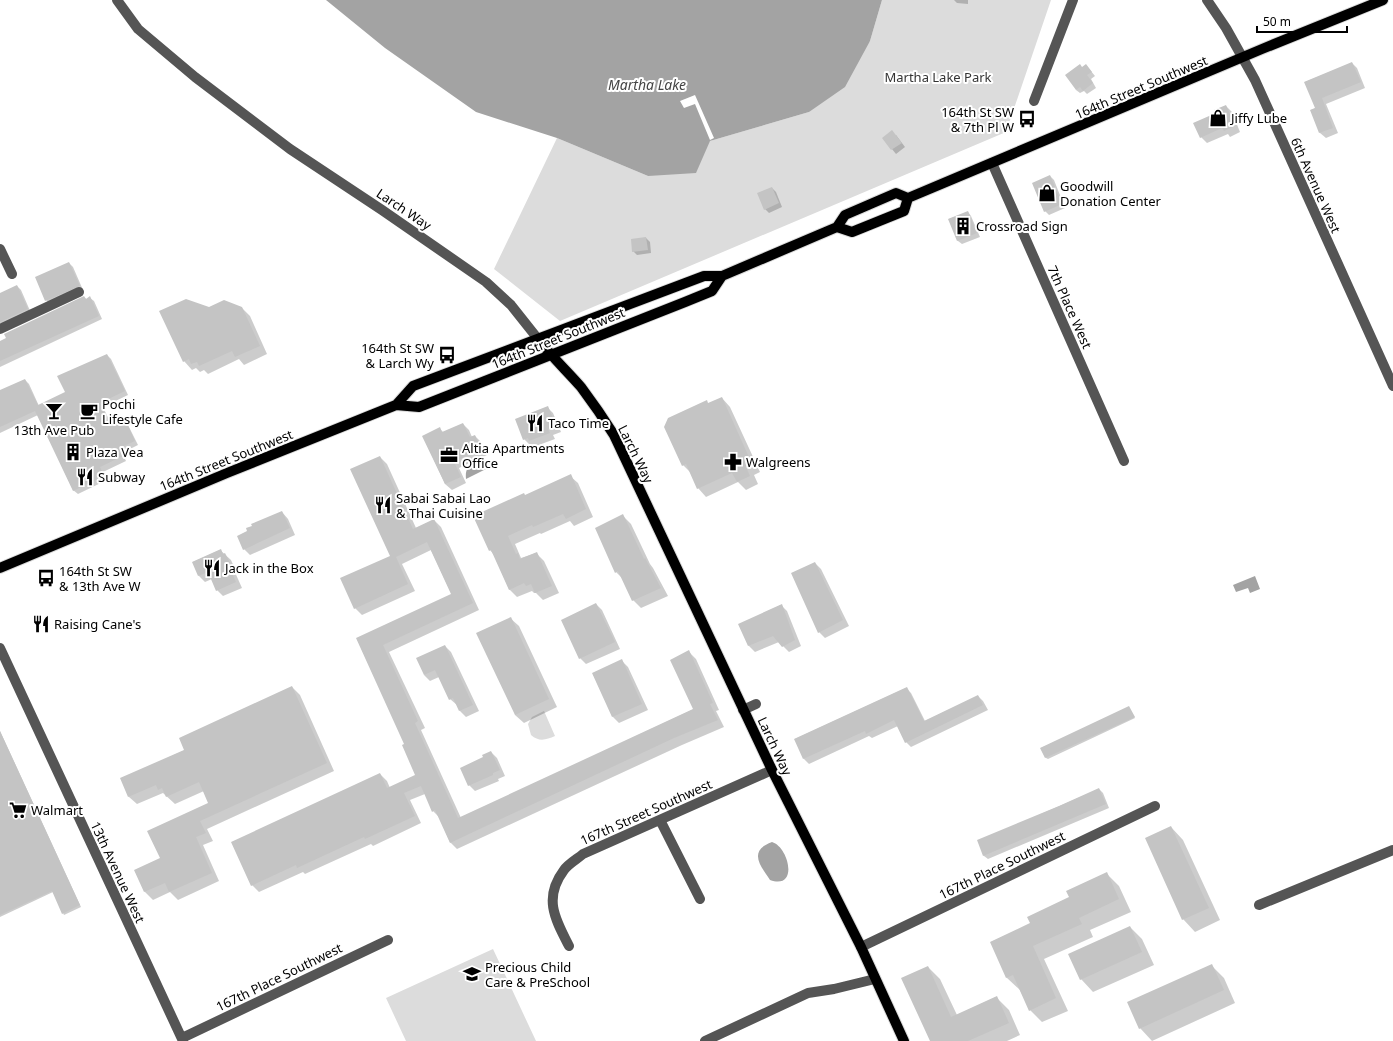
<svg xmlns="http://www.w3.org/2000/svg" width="1393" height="1041" viewBox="0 0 1393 1041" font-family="'Noto Sans',sans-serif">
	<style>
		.green { fill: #dcdcdc }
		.water { fill: #a3a3a3 }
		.pier { fill: #fff }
		.shadow { fill: #0003 }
		.building { fill: #c4c4c4 }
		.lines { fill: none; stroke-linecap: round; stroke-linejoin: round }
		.major-casing { stroke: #dbdbdb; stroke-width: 12 }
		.minor { stroke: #555; stroke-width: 10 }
		.major { stroke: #000; stroke-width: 10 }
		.labels { text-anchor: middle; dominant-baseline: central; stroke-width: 4; stroke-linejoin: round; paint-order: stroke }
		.park-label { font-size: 13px; fill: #333; stroke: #fff }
		.street-label { font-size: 13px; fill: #000; stroke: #fff }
		.poi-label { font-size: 13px; fill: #000; stroke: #fff; text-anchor: start }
		.water-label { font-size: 14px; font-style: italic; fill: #444; stroke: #fff }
	</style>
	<rect width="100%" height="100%" fill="#fff"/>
	<!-- green -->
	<path class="green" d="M882,0H1051L1006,132L560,321L494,269L557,138L648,176L710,141L809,112L870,41Z
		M544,711L555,736C546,740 539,742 531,735L528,724L532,717Z
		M493,949L536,1041H406L386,998Z"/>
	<!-- water -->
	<path class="water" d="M326,0H882L870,41L845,87L809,112L710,141L696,173L648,176L557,138L476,112L385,48Z
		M476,462L478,467L484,464L486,469L466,479C465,470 468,465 476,462Z
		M1255,576L1260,589L1250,593L1248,588L1236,592L1233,585Z
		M772,842C789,847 799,890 770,880C760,865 748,851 772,842Z"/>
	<!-- pier -->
	<path class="pier" d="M695,95L714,138L710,140L695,104L684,108L680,101Z"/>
	<!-- shadow -->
	<path class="shadow" d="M954,0H968V4L957,3Z
		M1352,63L1357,68L1365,88L1326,104L1338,133L1326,138L1320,133L1311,110L1316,108L1305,82Z
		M1086,65L1095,76L1091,79L1096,88L1087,94L1084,91L1080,93L1076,90L1082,68Z
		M1226,106L1232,112L1240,132L1230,137L1228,134L1207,143L1201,137L1217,113Z
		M896,135L905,147L896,154L883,138Z
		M1050,176L1054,180L1065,208L1049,215L1045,211Z
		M772,188L776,192L782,207L769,213L765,209Z
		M968,212L971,216L980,237L962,244L958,241L949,219Z
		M646,238L650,242L651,253L637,255L633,251Z
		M69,263L73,267L83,290L50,304L46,300Z
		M17,286L21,290L31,313L1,324L0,323V294Z
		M84,297L86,299L90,298L94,301L102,319L0,367V342Z
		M241,307L250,316L267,354L244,365L239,359L208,374L204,370L200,372L196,368L192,370L184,361L209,308Z
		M107,355L111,359L128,395L103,407L112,426L124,421L128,425L138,445L122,453L126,461L103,472L107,480L78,494L73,490L38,415L0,433V391L25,380L29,384L39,406L67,393Z
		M722,398L730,407L760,472L754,475L758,484L746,490L738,482L706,497L698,488L691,473L683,465Z
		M547,407L553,413L561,432L553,435L555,439L536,446L534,444L530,445L524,439Z
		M463,424L469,430L472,437L475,436L481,442L487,455L459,468L466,483L452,490L445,484L423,436L440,429L444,433Z
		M380,457L387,464L416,528L434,520L441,527L479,610L389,652L425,728L421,730L461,818L694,709L689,652L696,659L719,710L716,711L724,727L682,745L457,849L450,842L439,817L433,811L425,794L410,800L421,823L373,846L371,844L305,874L303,872L259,892L252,885L380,774L387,781L390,788L416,776L405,744L357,639L452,595L431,550L402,564L415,591L362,615L355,608L391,556Z
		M570,476L578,483L593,517L574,526L570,521L541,534L540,533L515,544L521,558L536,553L544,561L559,593L543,600L536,593H534L532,591L517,597L509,589L494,555L490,550L526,496Z
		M282,512L288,519L295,535L250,555L244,549Z
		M623,516L631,524L650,564L653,568L668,596L641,608L633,600L623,579L616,572Z
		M220,550L231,560L235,569L234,570L242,588L223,596L217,590L212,579L205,582L199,576L193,562Z
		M815,563L821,569L849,626L825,638L819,632Z
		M596,604L602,610L620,649L586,664L580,658Z
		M781,605L787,611L801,646L789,652L779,642L755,652L749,646L740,624Z
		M510,618L519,626L557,707L524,723L515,715Z
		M445,646L451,652L479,711L466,717L460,711L457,705L450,699L439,677L430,681L424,675Z
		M622,661L628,667L648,710L619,723L613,717L593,674Z
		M292,687L300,695L334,771L207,829L213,841L203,845L219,881L178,900L170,892L153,900L145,892L135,871L161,859L209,804L204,791L175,804L163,793L137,804L129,797L121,779L185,750Z
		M906,688L911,693L925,721L978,696L983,701L988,710L911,747L906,742L898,726L872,738L869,736L809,764L804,759L795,739Z
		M1129,708L1135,718L1048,759L1046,758L1041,748Z
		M0,731L81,907L64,915L53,892L0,917Z
		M491,752L497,758L505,776L498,779L499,781L475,791L469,785L485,757Z
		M1099,789L1103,793L1109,808L988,859L984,856L978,841Z
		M1171,827L1183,840L1220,920L1195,932L1183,919Z
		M1107,874L1119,886L1131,912L1090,930L1093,937L1044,959L1068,1011L1042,1022L1030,1010L1020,990L1007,978L991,942L1031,924Z
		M1130,927L1142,939L1154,965L1093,992L1081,979Z
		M1211,965L1224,978L1235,1003L1152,1041L1140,1028Z
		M928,967L940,979L957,1015L996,997L1009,1010L1020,1035L1007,1041H931Z"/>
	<!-- building -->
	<path class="building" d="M1352,62L1361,82L1322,98L1333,128L1319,133L1310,110L1315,108L1304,82Z
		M1080,64L1082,67L1086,64L1092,72L1087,75L1093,83L1083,91L1080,87L1076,90L1065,75Z
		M1226,105L1235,126L1224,131L1222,128L1200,138L1193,123L1216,113L1214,110Z
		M892,130L902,143L891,150L882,138Z
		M1050,175L1062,204L1044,212L1032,183Z
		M772,187L779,203L764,210L757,193Z
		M968,211L977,233L957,241L948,219Z
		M646,237L648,250L632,252L631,239Z
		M69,262L80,286L45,301L35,277Z
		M17,285L28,309L0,322V293Z
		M84,296L86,299L90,296L99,316L0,361V341L6,338L4,334Z
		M186,299L209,307L224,300L242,307L260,346L235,357L232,351L199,366L197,362L191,364L189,359L183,362L159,311Z
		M107,354L125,391L100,403L110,426L125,419L135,441L119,448L123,456L100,467L104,476L73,491L35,411L0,427V390L25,379L38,405L65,392L57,376Z
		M722,397L752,464L746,467L750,476L737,482L732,473L697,489L686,464L682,466L664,427L668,418L707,400L708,403Z
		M548,406L556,426L548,429L550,433L529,441L528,438L523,440L515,419Z
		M463,423L470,437L475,435L481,449L454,462L461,477L445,484L422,436L440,427L442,432Z
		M380,456L413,529L434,519L473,603L383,645L418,721L415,723L458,818L693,709L670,660L689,650L713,703L710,704L718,720L674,738L450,843L435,810L432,812L421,786L404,793L415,816L365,839L364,837L297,868L296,865L251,886L231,842L380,773L387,788L415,775L402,745L404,744L356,638L451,594L427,542L396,557L408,584L354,609L340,578L390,556L350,469Z
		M571,474L586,509L566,519L563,514L533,527L532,525L508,536L516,554L518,553L520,559L537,552L552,586L535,593L531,584L526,586L524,583L509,590L491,550L489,551L473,516L524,493L525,495Z
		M282,511L290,528L243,550L237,536L247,531L246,528L252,526L251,524Z
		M623,514L644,559L645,558L661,588L632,601L618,571L615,573L595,528Z
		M221,549L223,554L225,553L230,563L228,564L236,582L216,591L208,572L198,576L192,562Z
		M815,562L843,620L818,633L791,573Z
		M596,603L615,642L579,659L561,620Z
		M782,604L795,640L782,647L773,636L748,646L738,624Z
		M511,617L549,699L515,715L476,633Z
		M445,645L473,705L459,711L453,698L449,700L435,670L424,675L416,658Z
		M622,659L642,704L612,717L592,673Z
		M292,686L327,763L200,821L206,833L196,837L212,873L169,892L165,883L144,892L134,870L160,858L147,831L208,803L199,782L166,797L162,788L158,790L156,785L128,797L120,778L184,750L179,738Z
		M907,687L924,721L978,695L983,705L905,743L894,720L866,734L865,731L803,759L794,739Z
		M1129,706L1135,717L1045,758L1040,748Z
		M0,731L80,905L62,914L52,891L0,915Z
		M491,751L500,770L493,773V775L468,786L460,768L483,757L482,755Z
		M1099,788L1106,804L983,856L977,840L1059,806Z
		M1171,826L1209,908L1182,920L1145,838Z
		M1107,872L1119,899L1079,918L1082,924L1033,946L1056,998L1029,1011L1013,975L1006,978L990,942L1030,923L1027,917L1069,897L1066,891Z
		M1130,926L1142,952L1080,980L1068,954Z
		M1212,964L1224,990L1139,1029L1127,1002Z
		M928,966L951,1017L997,996L1009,1023L968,1041H930L901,978Z"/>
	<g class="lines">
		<!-- major casing -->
		<g class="major-casing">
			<path id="major" d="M837,227L852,232L904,211L908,198
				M538,339C551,356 567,371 581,387C593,403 604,419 614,435L772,770L861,947L904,1041
				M396,405L419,407L685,302L712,291L722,276
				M0,568L227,473L396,405L413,386L704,276H722L837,227L845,215L896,193L908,198L1262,49L1383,0"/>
		</g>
		<!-- minor -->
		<path class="minor" d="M117,0L138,29L195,77L290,149L382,210L486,282L511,305L538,339
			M1207,0L1226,28L1255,80L1393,386
			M1034,101L1073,0
			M992,163L1124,461
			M0,249L12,274
			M0,329L79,292
			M0,648L183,1041
			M743,710L756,704
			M660,820L700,899
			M1259,905L1393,850
			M569,946C555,919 543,898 564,870C568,864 577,859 583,854L772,770
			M861,947L1155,806
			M182,1038L388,940
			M705,1041L808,993L834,989L875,979"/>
		<!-- major -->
		<use href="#major" class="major"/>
	</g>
	<!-- icons -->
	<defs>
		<g id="shop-bare" transform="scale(1.38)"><path d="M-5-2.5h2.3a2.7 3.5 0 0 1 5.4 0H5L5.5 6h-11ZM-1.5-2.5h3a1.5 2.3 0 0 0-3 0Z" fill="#000" stroke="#fff" stroke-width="2.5" paint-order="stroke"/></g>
		<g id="bus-bare" transform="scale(1.38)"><path d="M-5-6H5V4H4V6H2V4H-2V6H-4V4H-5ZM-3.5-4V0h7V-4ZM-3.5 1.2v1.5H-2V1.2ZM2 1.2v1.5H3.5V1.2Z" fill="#000" stroke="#fff" stroke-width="2.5" paint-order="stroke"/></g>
		<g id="building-bare" transform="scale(1.38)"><path d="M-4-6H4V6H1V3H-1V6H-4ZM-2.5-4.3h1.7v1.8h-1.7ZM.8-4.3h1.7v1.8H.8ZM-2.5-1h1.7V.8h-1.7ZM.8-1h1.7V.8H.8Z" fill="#000" stroke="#fff" stroke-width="2.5" paint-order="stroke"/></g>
		<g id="bar-bare" transform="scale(1.38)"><path d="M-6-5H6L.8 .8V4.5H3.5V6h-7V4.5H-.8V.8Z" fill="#000" stroke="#fff" stroke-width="2.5" paint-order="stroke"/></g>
		<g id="cafe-bare" transform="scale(1.38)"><path d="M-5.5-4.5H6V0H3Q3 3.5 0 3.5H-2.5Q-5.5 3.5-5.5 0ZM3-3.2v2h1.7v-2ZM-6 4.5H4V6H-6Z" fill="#000" stroke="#fff" stroke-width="2.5" paint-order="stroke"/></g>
		<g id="restaurant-bare" transform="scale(1.38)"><path d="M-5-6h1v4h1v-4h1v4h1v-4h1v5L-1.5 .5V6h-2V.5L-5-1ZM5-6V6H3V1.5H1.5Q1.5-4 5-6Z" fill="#000" stroke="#fff" stroke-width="2.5" paint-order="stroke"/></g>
		<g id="office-bare" transform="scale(1.38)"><path d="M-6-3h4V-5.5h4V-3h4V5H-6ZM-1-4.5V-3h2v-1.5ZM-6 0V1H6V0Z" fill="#000" stroke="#fff" stroke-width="2.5" paint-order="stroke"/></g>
		<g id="pharmacy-bare" transform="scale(1.38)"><path d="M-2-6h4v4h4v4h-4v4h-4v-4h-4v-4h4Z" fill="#000" stroke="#fff" stroke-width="2.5" paint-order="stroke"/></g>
		<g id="supermarket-bare" transform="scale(1.38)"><path d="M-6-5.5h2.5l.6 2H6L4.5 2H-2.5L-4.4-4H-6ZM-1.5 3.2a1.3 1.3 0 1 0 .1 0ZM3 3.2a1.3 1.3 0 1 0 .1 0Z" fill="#000" stroke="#fff" stroke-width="2.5" paint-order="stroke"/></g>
		<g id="school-bare" transform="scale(1.38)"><path d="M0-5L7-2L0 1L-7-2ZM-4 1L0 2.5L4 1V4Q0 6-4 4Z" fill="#000" stroke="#fff" stroke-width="2.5" paint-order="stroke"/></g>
	</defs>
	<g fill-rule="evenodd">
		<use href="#shop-bare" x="1218" y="118"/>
		<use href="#bus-bare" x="1027" y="119"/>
		<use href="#shop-bare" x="1047" y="193"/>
		<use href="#building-bare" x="963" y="226"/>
		<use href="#bus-bare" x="447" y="355"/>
		<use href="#bar-bare" x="54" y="411"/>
		<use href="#cafe-bare" x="89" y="411"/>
		<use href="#restaurant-bare" x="535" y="423"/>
		<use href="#building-bare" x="73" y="452"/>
		<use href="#office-bare" x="449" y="455"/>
		<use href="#pharmacy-bare" x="733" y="462"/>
		<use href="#restaurant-bare" x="85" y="477"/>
		<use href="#restaurant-bare" x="383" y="505"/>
		<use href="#restaurant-bare" x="212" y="568"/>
		<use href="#bus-bare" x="46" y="578"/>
		<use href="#restaurant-bare" x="41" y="624"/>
		<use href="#supermarket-bare" x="18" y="810"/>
		<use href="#school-bare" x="472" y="974"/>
	</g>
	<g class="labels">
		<!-- park labels -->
		<g class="park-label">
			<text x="938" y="77">Martha Lake Park</text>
		</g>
		<!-- street labels -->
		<g class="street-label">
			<text transform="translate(1141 87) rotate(-23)">164th Street Southwest</text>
			<text transform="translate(1316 185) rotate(66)">6th Avenue West</text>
			<text transform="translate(404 209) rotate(34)">Larch Way</text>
			<text transform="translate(1070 307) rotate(66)">7th Place West</text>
			<text transform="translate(558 338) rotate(-22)">164th Street Southwest</text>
			<text transform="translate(636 454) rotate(64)">Larch Way</text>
			<text transform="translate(226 460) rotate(-22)">164th Street Southwest</text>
			<text transform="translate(775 746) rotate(65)">Larch Way</text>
			<text transform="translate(646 812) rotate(-24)">167th Street Southwest</text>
			<text transform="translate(1002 865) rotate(-26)">167th Place Southwest</text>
			<text transform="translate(118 872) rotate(65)">13th Avenue West</text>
			<text transform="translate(279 977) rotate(-26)">167th Place Southwest</text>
		</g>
		<!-- poi labels -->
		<g class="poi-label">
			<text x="1014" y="112" text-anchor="end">164th St SW<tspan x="1014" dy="15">&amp; 7th Pl W</tspan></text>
			<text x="1231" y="118">Jiffy Lube</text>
			<text x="1060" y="186">Goodwill<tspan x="1060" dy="15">Donation Center</tspan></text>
			<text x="976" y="226">Crossroad Sign</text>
			<text x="434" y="348" text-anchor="end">164th St SW<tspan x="434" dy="15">&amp; Larch Wy</tspan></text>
			<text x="102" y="404">Pochi<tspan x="102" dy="15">Lifestyle Cafe</tspan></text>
			<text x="548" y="423">Taco Time</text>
			<text x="54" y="430" text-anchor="middle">13th Ave Pub</text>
			<text x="462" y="448">Altia Apartments<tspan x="462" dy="15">Office</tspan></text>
			<text x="86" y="452">Plaza Vea</text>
			<text x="746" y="462">Walgreens</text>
			<text x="98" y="477">Subway</text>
			<text x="396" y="498">Sabai Sabai Lao<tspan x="396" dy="15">&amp; Thai Cuisine</tspan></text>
			<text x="225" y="568">Jack in the Box</text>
			<text x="59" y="571">164th St SW<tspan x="59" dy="15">&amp; 13th Ave W</tspan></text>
			<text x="54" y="624">Raising Cane's</text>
			<text x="31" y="810">Walmart</text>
			<text x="485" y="967">Precious Child<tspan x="485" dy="15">Care &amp; PreSchool</tspan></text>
		</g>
		<!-- water labels -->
		<g class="water-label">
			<text x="647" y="84">Martha Lake</text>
		</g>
	</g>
	<!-- scale -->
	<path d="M1257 26v6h90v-6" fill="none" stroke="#000000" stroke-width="2"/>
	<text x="1263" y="26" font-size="12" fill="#000000" stroke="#ffffff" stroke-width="3" paint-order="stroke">50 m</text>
</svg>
